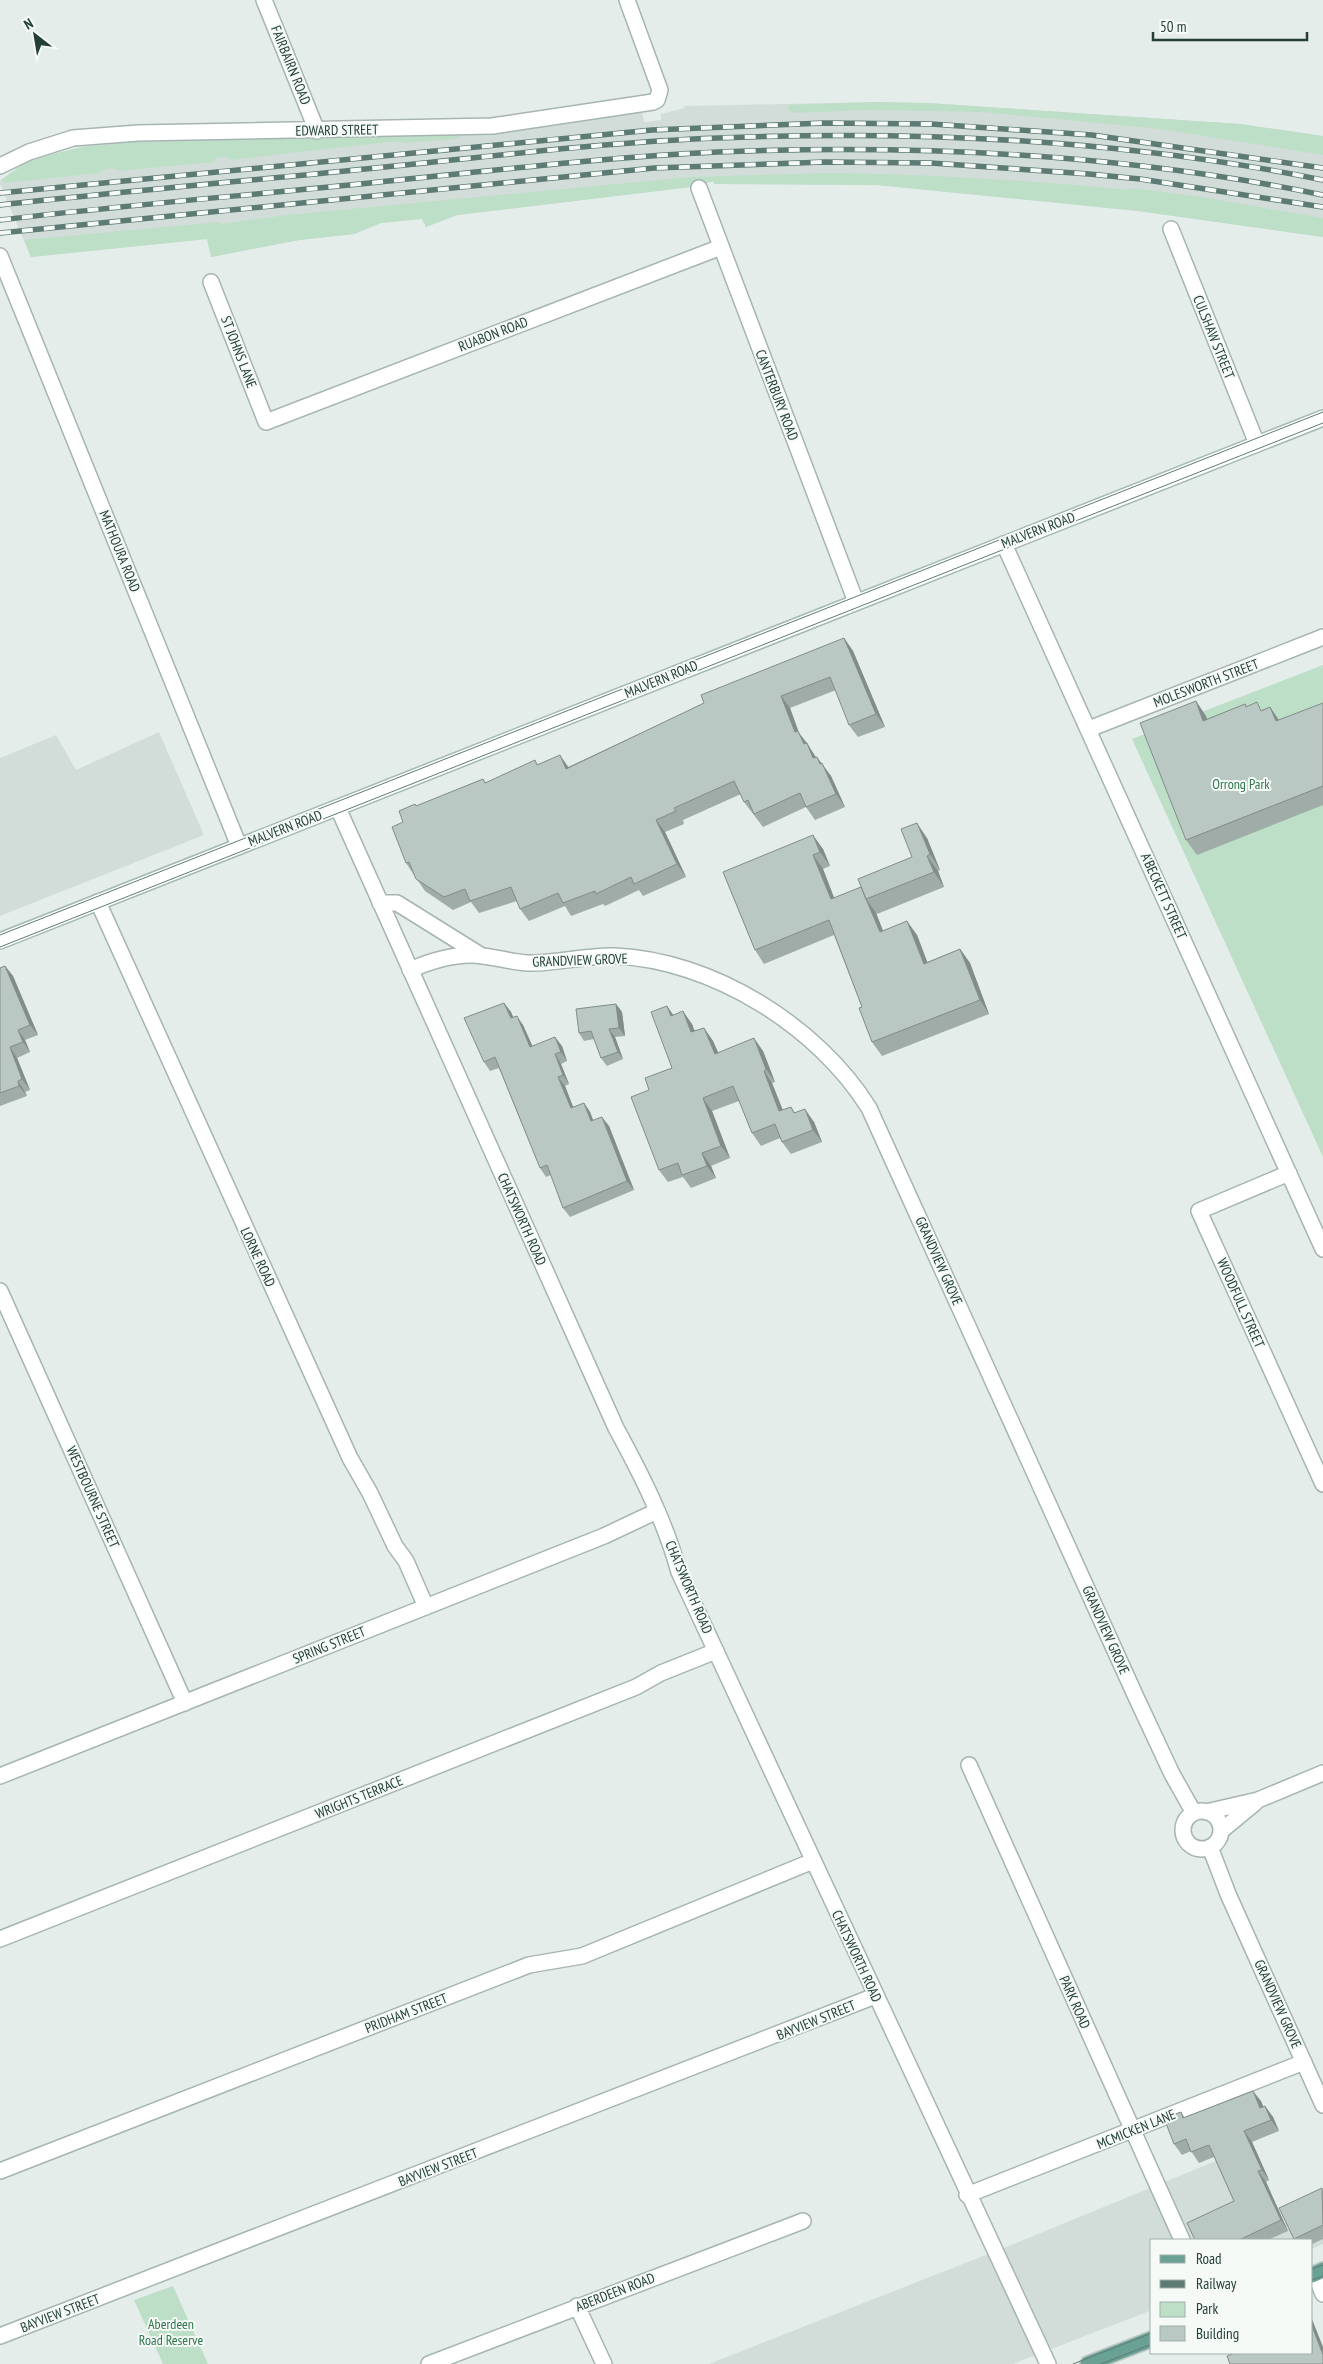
<svg xmlns="http://www.w3.org/2000/svg" width="1323" height="2364" viewBox="0 0 1323 2364" font-family="'PT Sans Narrow',sans-serif">
	<style>
		.built { fill: #d2ddd9 }
		.green { fill: #bddec7 }
		.lines { fill: none; stroke-linecap: round; stroke-linejoin: round }
		.minor-casing { stroke: #a6b5b1; stroke-width: 18 }
		.tertiary-casing { stroke: #a6b5b1; stroke-width: 18 }
		.secondary-casing { stroke: #a2b9b2; stroke-width: 18 }
		.primary-casing { stroke: #c1c9c7; stroke-width: 18 }
		.minor { stroke: #fff; stroke-width: 15 }
		.tertiary { stroke: #fff; stroke-width: 15 }
		.secondary { stroke: #fff; stroke-width: 15 }
		.primary { stroke: #69a295; stroke-width: 15 }
		.tram { stroke: #5e7a74; stroke-width: 1 }
		.rail-casing { stroke: #5e7a74; stroke-width: 5.5 }
		.rail { stroke: #f5faf7; stroke-width: 4; stroke-dasharray: 11; stroke-linecap: butt }
		.wall { fill: #9faca8 }
		.shaded-wall { fill: #828c88 }
		.building { fill: #b9c8c3; stroke: #828c88 }
		.labels { text-anchor: middle; dominant-baseline: central; stroke-width: 4; stroke-linejoin: round; paint-order: stroke }
		.street-label { font-size: 14px; fill: #233f38; stroke: #f5faf7 }
		.park-label { font-size: 14px; fill: #2e764c; stroke: #f5faf7 }
	</style>
	<rect width="100%" height="100%" fill="#e4edea"/>
	<!-- built -->
	<path class="built" d="M876,102L927,103L1240,124L1323,136V237L1138,211L877,185L714,184V181L691,187L457,215L426,227L422,219L381,223L354,234L299,240L211,257L207,239L31,257L0,184V181L26,162L82,147L135,142L494,134L642,112L644,122L661,120V114L685,108L684,106Z
		M159,732L204,835L0,916V758L56,735L76,770Z
		M1218,2160L1250,2237L1323,2208V2244L1312,2249V2240H1152V2310L1013,2364H709L1021,2241Z"/>
	<!-- green -->
	<path class="green" d="M876,102L927,103L1240,124L1323,136V155L1160,129L981,112L867,110L793,113L788,109V105Z
		M464,135L456,139L404,143L397,141L231,160L226,156L216,158L213,162L119,171C112,166 105,169 98,173L4,183L1,180L26,162L52,154L82,147L135,142Z
		M827,173C927,174 1027,180 1127,190L1133,188L1201,197L1323,218V237L1138,211L877,185L714,184V181L691,187L457,215L426,227L422,219L381,223L354,234L299,240L211,257L207,239L31,257L24,240L219,222L221,224L287,215L690,177Z
		M1323,665V1157L1132,739Z
		M173,2286L208,2364H163L134,2300Z"/>
	<g class="lines">
		<!-- minor casing -->
		<g class="minor-casing">
			<path id="minor" d="M264,0L317,131
				M0,166L29,152L73,138L138,133L492,126L653,102L657,100L660,90L627,0
				M699,188L856,602
				M1171,229L1257,444
				M211,282L266,422L721,247
				M1004,544L1323,1249
				M1089,729L1323,637
				M98,902L350,1458L370,1493L395,1546L406,1561L426,1607
				M380,903H397L482,956
				M410,970C433,960 458,952 483,956C500,958 515,963 532,963C560,963 587,955 615,956C712,960 818,1026 869,1108L1136,1697L1172,1774L1194,1813
				M1289,1173L1199,1211L1323,1484
				M0,1291L185,1703
				M969,1765L1182,2240
				M0,1776L604,1536L657,1511
				M1183 1830a19 19 0 1 1 38 0a19 19 0 1 1-38 0Z
				M1206,1812L1258,1800L1323,1773
				M1221,1831L1255,1803
				M1210,1847L1228,1894L1323,2105
				M0,1939L636,1687L661,1673L716,1651
				M0,2171L529,1965L582,1956L813,1861
				M967,2195L1304,2062
				M1315,2274L1323,2294
				M577,2306L604,2364
				M0,2336L875,1996
				M429,2364L803,2221"/>
		</g>
		<!-- tertiary casing -->
		<g class="tertiary-casing">
			<path id="tertiary" d="M0,256L239,846
				M338,808L616,1428C641,1474 665,1521 679,1572L1048,2364"/>
		</g>
		<!-- secondary casing -->
		<g class="secondary-casing">
			<path id="secondary" d="M0,941L1323,418"/>
		</g>
		<!-- primary casing -->
		<g class="primary-casing">
			<path id="primary" d="M1312,2275L1323,2270
				M1088,2364L1152,2339"/>
		</g>
		<!-- minor -->
		<use href="#minor" class="minor"/>
		<!-- tertiary -->
		<use href="#tertiary" class="tertiary"/>
		<!-- secondary -->
		<use href="#secondary" class="secondary"/>
		<!-- primary -->
		<use href="#primary" class="primary"/>
		<!-- tram -->
		<path class="tram" d="M0,935L1323,412
			M0,947L1323,423
			M1312,2269L1323,2265
			M1312,2280L1323,2276
			M1073,2364L1152,2333
			M1101,2364L1152,2344"/>
		<!-- rail casing -->
		<g class="rail-casing">
			<path id="rail" d="M0,193L652,130L824,123L931,124L1092,135L1323,168
				M0,205C128,191 257,180 385,167C496,156 607,142 718,138C918,130 1127,140 1323,180
				M0,220C126,205 253,195 379,182C491,171 605,157 718,152C920,144 1125,154 1323,195
				M0,233L654,168L825,162L931,163L1089,174L1140,179L1323,207"/>
		</g>
		<!-- rail -->
		<use href="#rail" class="rail"/>
	</g>
	<!-- wall -->
	<path class="wall" d="M844,638L853,651L885,727L858,737L849,725L836,690L790,708L799,733L816,757L831,776L845,807L815,820L806,807L763,827L744,802L741,794L683,820L684,824L665,832L686,877L643,896L639,890L605,906L603,904L571,916L565,906L529,921L520,909L517,901L479,913L471,902L453,910L425,891L406,863L403,822L417,806L483,779L486,783L538,765L568,767Z
		M1196,701L1207,719L1245,704L1247,707L1262,710L1270,707L1279,720L1323,703V805L1197,855L1186,840Z
		M927,838L940,870L938,871L944,887L877,914L876,913L883,931L917,935L927,962L960,949L970,963L989,1014L882,1056L872,1042L862,1007L834,935L764,964L755,950L723,872L823,849L830,866L823,869L834,898L861,887L912,857Z
		M5,966L13,976L38,1035L25,1040L30,1052L17,1058L30,1090L25,1092L27,1096L0,1106V968Z
		M504,1003L511,1012L513,1018L523,1025L532,1046H562L567,1061L561,1064L569,1084L565,1086L573,1107L584,1103L590,1112L593,1120L609,1126L634,1190L570,1217L563,1208L551,1175L546,1177L540,1168L499,1068L490,1071L484,1062Z
		M616,1004L622,1012L625,1036L615,1037L623,1059L607,1066L601,1058L594,1039L584,1041L579,1033Z
		M667,1006L673,1015L692,1024L694,1031L704,1028L713,1041L718,1052L763,1051L775,1082L772,1083L783,1110L791,1107L795,1113L814,1122L822,1142L791,1154L782,1142L780,1138L761,1146L752,1133L739,1101L712,1111L730,1158L711,1166L716,1178L691,1188L683,1177L668,1182L659,1170L649,1090L672,1068Z
		M1261,2101L1263,2107L1265,2106L1273,2117L1279,2131L1252,2142L1269,2180L1266,2182L1288,2231L1268,2240H1195L1234,2201L1214,2157L1199,2163L1191,2151L1182,2155L1174,2144L1181,2112L1185,2118Z
		M1323,2189V2239L1312,2244V2240H1295L1294,2239Z"/>
	<!-- shaded-wall -->
	<path class="shaded-wall" d="M844,638L853,651L885,727L876,714Z
		M781,696L790,708L799,733L807,743L813,757L795,732Z
		M1196,701L1206,716L1214,736L1203,721Z
		M1270,707L1280,722L1276,721Z
		M807,743L815,756L822,771L813,758Z
		M560,755L569,768L566,769Z
		M817,757L831,776L845,807L836,794Z
		M656,820L665,832L686,877L677,864Z
		M917,823L927,838L940,870L930,854Z
		M813,835L823,849L830,866L820,852Z
		M813,855L823,869L840,913L831,899Z
		M927,856L938,871L944,887L934,872Z
		M866,899L876,913L889,946L880,932Z
		M907,921L917,935L933,977L924,964Z
		M960,949L970,963L989,1014L980,1000Z
		M5,966L13,976L38,1035L30,1025Z
		M504,1003L511,1012L518,1028L511,1018Z
		M616,1004L622,1012L625,1036L619,1028Z
		M667,1006L676,1019L671,1016Z
		M683,1011L692,1024L700,1044L691,1032Z
		M517,1016L523,1025L537,1056L530,1047Z
		M704,1028L713,1041L724,1066L715,1054Z
		M609,1029L615,1037L623,1059L618,1052Z
		M18,1030L25,1040L30,1052L23,1042Z
		M555,1037L562,1046L567,1061L561,1052Z
		M754,1038L763,1051L775,1082L766,1069Z
		M10,1047L17,1058L30,1090L22,1079Z
		M555,1054L561,1064L569,1084L563,1075Z
		M764,1071L772,1083L788,1124L779,1111Z
		M558,1077L565,1086L577,1117L571,1108Z
		M18,1081L25,1092L27,1096L19,1086Z
		M703,1098L712,1111L730,1158L721,1146Z
		M584,1103L590,1112L597,1130L591,1121Z
		M805,1109L814,1122L822,1142L813,1130Z
		M602,1117L609,1126L634,1190L627,1181Z
		M702,1153L711,1166L716,1178L707,1166Z
		M1253,2091L1261,2101L1268,2118L1260,2108Z
		M1265,2106L1273,2117L1279,2131L1271,2120Z
		M1244,2131L1252,2142L1269,2180L1262,2170Z
		M1258,2171L1266,2182L1288,2231L1281,2220Z
		M1312,2319L1323,2347V2355L1312,2326Z"/>
	<!-- building -->
	<path class="building" d="M844,638L876,714L849,725L830,677L781,696L795,732L798,731L804,744L807,743L813,758L817,757L820,764L822,763L836,794L806,807L800,793L754,814L748,800L744,802L734,781L674,808L676,811L656,820L677,864L634,884L631,877L596,894L595,891L563,903L558,893L520,909L511,887L470,901L465,889L444,897L416,879L409,862L406,863L392,827L403,822L399,811L415,804L416,806L483,779L485,783L535,760L537,765L560,755L566,769L704,703L701,695Z
		M1196,701L1203,721L1245,704L1246,707L1257,702L1261,711L1270,707L1276,721L1323,703V786L1186,840L1140,723Z
		M917,823L930,854L927,856L934,872L866,899L858,879L912,857L901,829Z
		M813,835L820,852L813,855L831,899L861,887L880,932L907,921L924,964L960,949L980,1000L872,1042L859,1008L862,1007L829,920L755,950L723,872Z
		M5,966L30,1025L18,1030L23,1042L10,1047L22,1079L18,1081L19,1086L0,1093V968Z
		M504,1003L511,1018L517,1016L530,1047L555,1037L561,1052L555,1054L563,1075L558,1077L571,1108L584,1103L591,1121L602,1117L627,1181L563,1208L547,1165L540,1168L495,1057L484,1062L464,1018Z
		M616,1004L619,1028L609,1029L618,1052L601,1058L591,1031L579,1033L576,1009Z
		M667,1006L671,1016L683,1011L691,1032L704,1028L715,1054L754,1038L766,1069L764,1071L779,1111L791,1107L794,1113L805,1109L813,1130L782,1142L775,1124L752,1133L733,1086L703,1098L721,1146L702,1153L707,1166L682,1175L678,1163L659,1170L631,1097L649,1090L645,1078L672,1068L651,1012Z
		M1253,2091L1260,2108L1265,2106L1271,2120L1244,2131L1262,2170L1258,2171L1281,2220L1239,2240H1195L1187,2223L1234,2201L1209,2145L1191,2152L1186,2139L1174,2144L1164,2118L1181,2112L1183,2118Z
		M1322,2188L1323,2225L1294,2239L1279,2208Z
		M1312,2326L1323,2355V2364H1230L1227,2356L1235,2353H1312Z"/>
	<g class="labels">
		<!-- street labels -->
		<g class="street-label">
			<text transform="translate(291 65) rotate(68)">FAIRBAIRN ROAD</text>
			<text transform="translate(337 130) rotate(-1)">EDWARD STREET</text>
			<text transform="translate(493 334) rotate(-21)">RUABON ROAD</text>
			<text transform="translate(1214 337) rotate(68)">CULSHAW STREET</text>
			<text transform="translate(239 352) rotate(69)">ST JOHNS LANE</text>
			<text transform="translate(777 395) rotate(69)">CANTERBURY ROAD</text>
			<text transform="translate(1038 530) rotate(-21)">MALVERN ROAD</text>
			<text transform="translate(120 551) rotate(68)">MATHOURA ROAD</text>
			<text transform="translate(661 679) rotate(-22)">MALVERN ROAD</text>
			<text transform="translate(1206 683) rotate(-21)">MOLESWORTH STREET</text>
			<text transform="translate(285 828) rotate(-21)">MALVERN ROAD</text>
			<text transform="translate(1164 896) rotate(66)">A'BECKETT STREET</text>
			<text transform="translate(580 960) rotate(-2)">GRANDVIEW GROVE</text>
			<text transform="translate(522 1219) rotate(66)">CHATSWORTH ROAD</text>
			<text transform="translate(258 1257) rotate(65)">LORNE ROAD</text>
			<text transform="translate(939 1261) rotate(66)">GRANDVIEW GROVE</text>
			<text transform="translate(1241 1303) rotate(66)">WOODFULL STREET</text>
			<text transform="translate(93 1497) rotate(66)">WESTBOURNE STREET</text>
			<text transform="translate(689 1587) rotate(67)">CHATSWORTH ROAD</text>
			<text transform="translate(1106 1630) rotate(66)">GRANDVIEW GROVE</text>
			<text transform="translate(329 1645) rotate(-22)">SPRING STREET</text>
			<text transform="translate(359 1797) rotate(-22)">WRIGHTS TERRACE</text>
			<text transform="translate(857 1956) rotate(65)">CHATSWORTH ROAD</text>
			<text transform="translate(1075 2002) rotate(66)">PARK ROAD</text>
			<text transform="translate(1278 2004) rotate(66)">GRANDVIEW GROVE</text>
			<text transform="translate(406 2013) rotate(-21)">PRIDHAM STREET</text>
			<text transform="translate(816 2020) rotate(-22)">BAYVIEW STREET</text>
			<text transform="translate(1136 2129) rotate(-22)">MCMICKEN LANE</text>
			<text transform="translate(438 2167) rotate(-21)">BAYVIEW STREET</text>
			<text transform="translate(615 2292) rotate(-21)">ABERDEEN ROAD</text>
			<text transform="translate(60 2313) rotate(-21)">BAYVIEW STREET</text>
		</g>
		<!-- park labels -->
		<g class="park-label">
			<text x="1241" y="784">Orrong Park</text>
			<text x="171" y="2324">Aberdeen<tspan x="171" dy="16">Road Reserve</tspan></text>
		</g>
	</g>
	<!-- legend -->
	<rect x="1150" y="2239" width="162" height="115" fill="#f5faf7" stroke="#a1afab"/>
	<rect x="1160" y="2255" width="25" height="8" fill="#69a295" stroke="#a1afab"/>
	<text x="1196" y="2264" font-size="15" fill="#233f38">Road</text>
	<rect x="1160" y="2280" width="25" height="8" fill="#5e7a74" stroke="#a1afab"/>
	<text x="1196" y="2289" font-size="15" fill="#233f38">Railway</text>
	<rect x="1160" y="2302" width="25" height="15" fill="#bddec7" stroke="#a1afab"/>
	<text x="1196" y="2314" font-size="15" fill="#233f38">Park</text>
	<rect x="1160" y="2326" width="25" height="15" fill="#b9c8c3" stroke="#a1afab"/>
	<text x="1196" y="2339" font-size="15" fill="#233f38">Building</text>
	<!-- north arrow -->
	<g transform="translate(35 35) rotate(329)" stroke="#f5faf7" stroke-width="4" paint-order="stroke">
	<path d="M0-4L9 19L0 12L-9 19Z" fill="#233f38"/>
	<text y="-8" font-size="14" font-weight="bold" text-anchor="middle" fill="#233f38">N</text>
	</g>
	<!-- scale -->
	<path d="M1153 32v8h154v-8" fill="none" stroke="#233f38" stroke-width="2.5"/>
	<text x="1160" y="32" font-size="15" fill="#233f38" stroke="#f5faf7" stroke-width="4" paint-order="stroke">50 m</text>
</svg>
